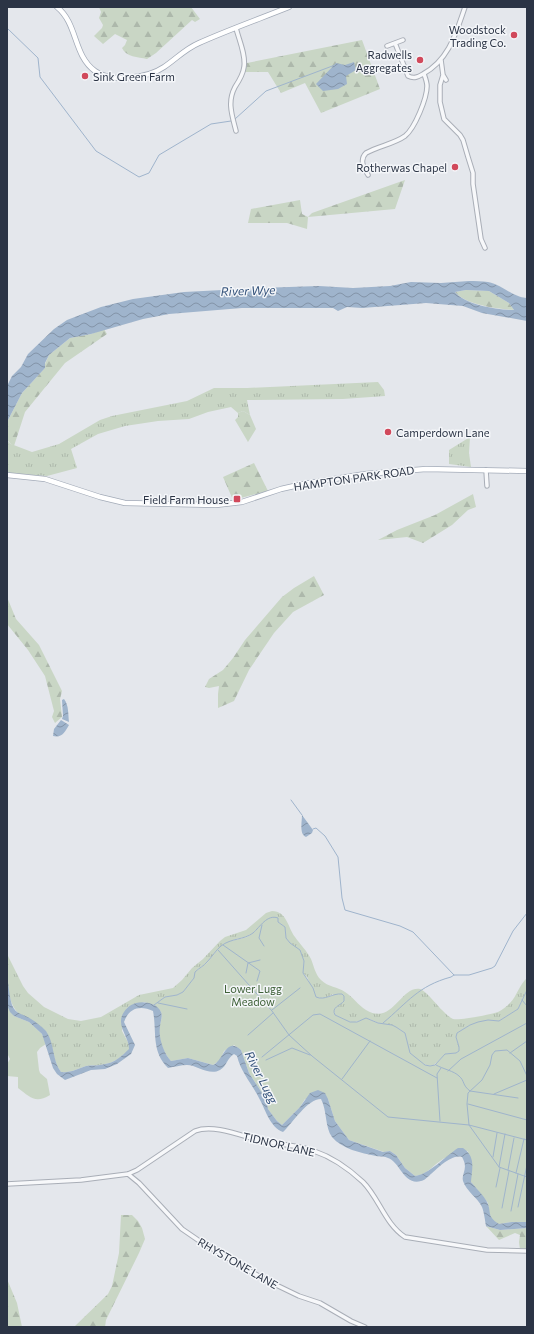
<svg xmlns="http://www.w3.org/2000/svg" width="534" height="1334" viewBox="0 0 534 1334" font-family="Commissioner,sans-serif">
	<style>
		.grass { fill: url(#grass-tufts) }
		.forest { fill: url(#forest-firs) }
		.park { fill: #c9d6c5 }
		.water { fill: url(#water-waves); fill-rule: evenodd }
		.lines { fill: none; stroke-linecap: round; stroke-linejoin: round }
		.stream { stroke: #9fb4cc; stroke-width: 1 }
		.minor-casing { stroke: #a9aeb7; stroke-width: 5.5 }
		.major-casing { stroke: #a3abb8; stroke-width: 6 }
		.minor { stroke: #f7f8fa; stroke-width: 3.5 }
		.major { stroke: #fff; stroke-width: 4.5 }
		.poi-dot { fill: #d1495b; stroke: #f4f6f9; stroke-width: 1.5 }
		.labels { text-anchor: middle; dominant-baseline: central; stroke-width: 3; stroke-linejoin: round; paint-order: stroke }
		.poi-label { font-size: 11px; fill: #2b3445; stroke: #f4f6f9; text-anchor: end }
		.street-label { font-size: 11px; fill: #2b3445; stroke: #f4f6f9 }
		.park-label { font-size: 11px; fill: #3f6138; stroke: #f4f6f9 }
		.water-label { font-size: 12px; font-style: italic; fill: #34527a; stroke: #f4f6f9 }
	</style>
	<defs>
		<pattern id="grass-tufts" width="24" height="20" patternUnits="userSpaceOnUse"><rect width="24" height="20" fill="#c9d6c5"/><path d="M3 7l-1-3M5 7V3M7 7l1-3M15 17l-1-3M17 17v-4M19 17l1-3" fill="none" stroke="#adb8ab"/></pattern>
		<pattern id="forest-firs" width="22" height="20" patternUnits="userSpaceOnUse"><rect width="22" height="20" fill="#c9d6c5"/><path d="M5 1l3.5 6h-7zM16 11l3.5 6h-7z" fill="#adb8ab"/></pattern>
		<pattern id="water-waves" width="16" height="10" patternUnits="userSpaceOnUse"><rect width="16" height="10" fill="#9fb4cc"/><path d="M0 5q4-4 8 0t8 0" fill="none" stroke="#8293a7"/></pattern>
	</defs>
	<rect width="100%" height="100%" fill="#e4e7ec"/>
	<!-- grass -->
	<path class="grass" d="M378,382L384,390L385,396L343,399L247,400L250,415L243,411L238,413L231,407L208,412L189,419L158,421L125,426L98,434L71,449L77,468L47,476L7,473V441L11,444L32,452L59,444L100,420L112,416L187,401L214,388H247Z
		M470,437L469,453L471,467L449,464V450Z
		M272,911C287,911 288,928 295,937C300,944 307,951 311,959C314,966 315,974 321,980C328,987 338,987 345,992C353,997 358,1005 366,1010C393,1026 400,986 420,989C425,990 437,1005 442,1010C445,1013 449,1017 453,1019C459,1021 492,1014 498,1012C502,1010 507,1006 510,1003C517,996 519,985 527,978V990L518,1009L499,1021L488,1020L470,1025L457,1033L456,1037L459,1047V1051L456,1053L445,1054C435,1065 432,1070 419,1061C416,1058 411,1056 410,1052C407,1047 407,1039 405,1033C397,1026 390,1025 379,1023C375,1022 372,1019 367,1019C363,1019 360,1021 355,1022C349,1023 340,1018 335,1015L334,1011L335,1007L333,994L324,999L316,997L307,977L303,973L304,961L300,951L290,943L286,938L285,927L278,922L263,924L253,933L246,937L236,939L220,947L207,963L197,970L194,978L183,992L177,995L165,997L154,1005L144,1002L127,1008L122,1031L129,1044V1050C122,1056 114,1063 105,1064C98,1066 92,1065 86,1066C78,1069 70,1073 61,1072C52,1061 54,1044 46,1032C40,1024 29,1020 21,1015C5,1005 7,971 7,954L23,986L28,993L44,1007L68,1019L81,1021L101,1017L139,995L173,988L182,980L192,968L203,959L220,941L225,937L246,930L266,913Z"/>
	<!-- forest -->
	<path class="forest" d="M99,7H191L200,19L195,22L192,20L156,53L147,59C138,57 126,57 122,48L125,45L127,40L115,34L103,44L94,36L102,28L103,25L99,18L101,12Z
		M362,40L380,89L321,113L305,83L281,93L268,72H245L247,63Z
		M405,180L395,209L308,217L307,229L287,223H248L251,209L300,200L302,214L308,217L312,213Z
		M466,290L489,291L509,303L514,310C498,309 466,305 455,292Z
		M104,329L107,334L65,363L25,412L14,446L11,444L7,440V422L22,393L45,368V364L49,355L70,338L91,334Z
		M243,411L250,415L256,429L248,442L235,420L238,417V413Z
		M254,463L268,491L233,500L223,477Z
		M473,494L476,507L468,510L452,525L423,543L407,537L378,540L397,530L435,515Z
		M314,576L324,595L293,612L274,633L249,670L234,701L218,708V694L219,686L209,688L205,687L209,679L223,670L233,658L245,640L282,597L294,588Z
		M7,597L16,619L39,645L62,691L60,699L62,717L55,723L52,717L54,711L45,676L28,650L7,624Z
		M121,1215H132L138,1221L142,1228L145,1239L139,1253L106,1320L105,1327H74L108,1294L112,1286L119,1253Z
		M486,1226L500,1230L527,1228V1250H520L519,1242L520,1235L515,1233L499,1240Z
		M7,1279L17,1303L22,1327H7Z"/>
	<!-- park -->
	<path class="park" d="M274,917L278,918V922L285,927L286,938L290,943L300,950L304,961L303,973L313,988L316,997C325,1001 332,993 342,994L344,996V1001C340,1006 331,1007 335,1015L350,1022H357L366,1018L378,1023L392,1025L396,1027L405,1033L410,1053L425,1065L430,1066L435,1065L445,1054L456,1053L459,1051V1047L456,1037L457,1033L470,1025L478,1022L488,1020L499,1021L518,1009L527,990V1222H512L499,1224L493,1221L489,1213L488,1203L471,1182L468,1151C460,1154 450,1155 443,1159C433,1165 427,1175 415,1176L405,1168L396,1155L390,1151L384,1152L349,1140L335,1121L328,1099H305L300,1107L282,1125L277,1121L268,1109L266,1099L249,1073L241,1050L234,1045L224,1051L220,1060L213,1065L188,1058L171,1061C164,1054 158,1038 159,1028C160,1023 163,1018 161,1012C160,1010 156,1007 154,1005L165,997L177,995L183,992L194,978L195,972L207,963L220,947L227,942L247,937L253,933L267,919Z
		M7,1005L14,1016L29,1022L42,1034L46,1044L40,1048L37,1052L39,1070L40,1073L47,1079L50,1095C35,1104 30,1097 18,1088V1077L7,1076V1064L10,1059L7,1053Z"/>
	<!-- water -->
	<path class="water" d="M354,62L356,70L346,76L347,84L338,89L323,91L316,84L336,63L345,65Z
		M469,281C475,281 482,281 488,282C503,285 512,297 527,298V321L482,313L463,306L426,303L362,308L347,307L338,311L333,308H242L169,314L143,319L91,334L70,338L49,355L45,363V368L22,393L7,422V386L12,376L21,367L28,354L54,329L67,320L101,307L133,299L184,292L259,288L319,286L353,288L390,286L411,282L441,283ZM466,290L489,291L509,303L514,310C498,310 465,305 455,292Z
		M64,699C69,705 68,715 69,722L62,719L63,716L62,700Z
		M61,720L69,725C65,732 62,738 53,736L54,729Z
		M302,815L313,830L312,833L306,837C299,834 302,822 302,815Z
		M7,977C9,986 9,995 12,1005C16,1015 24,1014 31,1019C36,1022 42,1027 46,1031C55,1044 52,1061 61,1072C70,1073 78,1069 86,1066C92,1065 99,1066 105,1064C114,1063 122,1056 129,1049C129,1036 115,1025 124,1012C127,1007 132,1004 136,1003C144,1001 157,1003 161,1012C163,1017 160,1022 160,1027C158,1037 164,1054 171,1061L188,1058L213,1065C224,1060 226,1036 241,1050L249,1073L266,1099L268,1109L277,1121L282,1125L300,1107L310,1093L318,1090L325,1093L328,1099L335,1121L349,1140L383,1152L390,1151L396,1155L405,1168L415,1176C428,1175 446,1156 458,1148H463C476,1157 472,1168 471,1182C475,1187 485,1197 487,1202C492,1212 486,1216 499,1224L512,1222H527V1228L500,1230L486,1226C485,1220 484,1212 482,1207C478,1198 466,1191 463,1181C461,1173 469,1169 462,1157C451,1154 437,1169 429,1176C427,1177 424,1181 421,1181C404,1186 400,1162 388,1158C385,1156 380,1157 376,1156C361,1153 342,1149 332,1137C325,1128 327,1110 321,1099C307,1099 293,1123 283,1132C270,1127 266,1111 260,1100C253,1085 241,1073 237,1056L234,1054C227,1058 227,1066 220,1070C209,1076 197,1065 187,1065C181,1065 174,1067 168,1068C151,1051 157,1032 153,1011C140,1005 129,1008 124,1022L135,1045L131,1054L117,1064L105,1069L91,1070L65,1080L57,1074L53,1068L42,1034L29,1022L14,1016L10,1012L7,1005Z"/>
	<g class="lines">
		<!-- stream -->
		<path class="stream" d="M7,28L38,58L40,77L96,151L139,177L149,173L159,155L211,124L231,121
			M235,119L266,91L335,65
			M291,800L302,815
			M313,829L316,828L325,836L338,857L342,898L345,910L400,926L413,932L454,975
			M262,925L259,938L264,946
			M223,945L260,971L257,981
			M218,950L272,1011L289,1035L312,1056L388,1117L469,1125L499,1167L527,1177
			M246,973L248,963L260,960
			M522,1000L527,1006
			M158,1003L187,1009
			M154,1005L165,997L177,995L183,992L194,978L195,972C199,968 204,966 207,962C212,957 216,950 221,946C231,938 244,940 253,933C260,927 267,914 278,918V922L285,927L286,938L290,943L300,950L304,961L303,973L313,988L316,997C325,1001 332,993 342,994L344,996V1001C340,1006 331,1007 335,1015L350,1022H357L366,1018L378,1023L392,1025L396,1027L405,1033L410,1053L425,1065L430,1066L435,1065L445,1054L456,1053L459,1051V1047L456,1037L457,1033L470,1025L478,1022L488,1020L499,1021L518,1009L527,990
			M272,1010L300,988
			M383,1023C408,1002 418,986 451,977L454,975H469L492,968L495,966L513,931L527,913
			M248,1035L273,1013
			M510,1053L527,1041
			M262,1057L313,1015L320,1014L437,1078
			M266,1060L292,1048L310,1055
			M436,1065C443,1069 454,1071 459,1076C465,1081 462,1085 470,1091L518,1098
			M448,1071L461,1059L527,1023
			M527,1076L520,1061L507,1050L495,1051L492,1055L490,1065L482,1080L468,1093L467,1104L469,1125L527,1140
			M342,1079L370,1041
			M494,1094L527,1080
			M468,1104L527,1120
			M440,1121L437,1074L441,1068
			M493,1157L497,1133
			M499,1167L505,1134
			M508,1170L514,1138
			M516,1173L524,1139
			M496,1187L500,1168
			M518,1207L527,1165
			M502,1208L509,1171
			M511,1211L518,1174"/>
		<!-- minor casing -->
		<g class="minor-casing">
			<path id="minor" d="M395,43L408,76C414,79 418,77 423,74C449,60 456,33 465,7
				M387,46L403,40
				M441,60L443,75L446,80
				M443,75L440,85V102L444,119L460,135L463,140L468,157L473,173V184L481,239L485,248
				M236,131C232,115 227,102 235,87C239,81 243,75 244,67C246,55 239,40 236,28
				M368,175C364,168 359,160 366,153C378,146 394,144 405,136C415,128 427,98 427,86C427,82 425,77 424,74
				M486,470L487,486
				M128,1174L139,1183L182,1229L198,1240L246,1269L270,1282L299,1296L320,1303L351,1321L365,1327
				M7,1184L81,1180L128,1174L137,1170L195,1131C215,1123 246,1138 266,1142C282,1145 299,1145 314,1151C332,1157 349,1169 363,1182C379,1198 385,1224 405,1237L487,1250L527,1251"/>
		</g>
		<!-- major casing -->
		<g class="major-casing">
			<path id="major" d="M57,7C78,24 73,55 95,71C111,83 148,78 164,67C176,59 185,49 199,43C228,30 259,19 289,7
				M7,475L45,479L100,497L125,503L216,505L242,502L281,489L303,484L365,474L426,469L527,471"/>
		</g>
		<!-- minor -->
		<use href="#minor" class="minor"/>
		<!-- major -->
		<use href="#major" class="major"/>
	</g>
	<!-- markers -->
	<g class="poi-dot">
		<circle cx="514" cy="35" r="4"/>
		<circle cx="420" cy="60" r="4"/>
		<circle cx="85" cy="76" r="4"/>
		<circle cx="455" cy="167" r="4"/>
		<circle cx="388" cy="432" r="4"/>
		<rect x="233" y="495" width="8" height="8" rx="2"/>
	</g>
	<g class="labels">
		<!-- poi labels -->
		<g class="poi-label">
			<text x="506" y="29">Woodstock<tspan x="506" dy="13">Trading Co.</tspan></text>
			<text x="412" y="54">Radwells<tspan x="412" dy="13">Aggregates</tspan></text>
			<text x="93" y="76" text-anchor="start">Sink Green Farm</text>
			<text x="447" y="167">Rotherwas Chapel</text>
			<text x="396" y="432" text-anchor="start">Camperdown Lane</text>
			<text x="229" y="499">Field Farm House</text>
		</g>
		<!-- street labels -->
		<g class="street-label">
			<text transform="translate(354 478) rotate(-8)">HAMPTON PARK ROAD</text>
			<text transform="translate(279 1144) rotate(13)">TIDNOR LANE</text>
			<text transform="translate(238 1263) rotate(30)">RHYSTONE LANE</text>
		</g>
		<!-- park labels -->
		<g class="park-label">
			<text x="253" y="988">Lower Lugg<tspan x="253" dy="13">Meadow</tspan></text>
		</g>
		<!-- water labels -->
		<g class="water-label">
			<text transform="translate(248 290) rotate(-2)">River Wye</text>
			<text transform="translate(262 1077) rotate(63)">River Lugg</text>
		</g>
	</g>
	<!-- border -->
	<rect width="534" height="1334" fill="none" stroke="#2b3445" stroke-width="16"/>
</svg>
